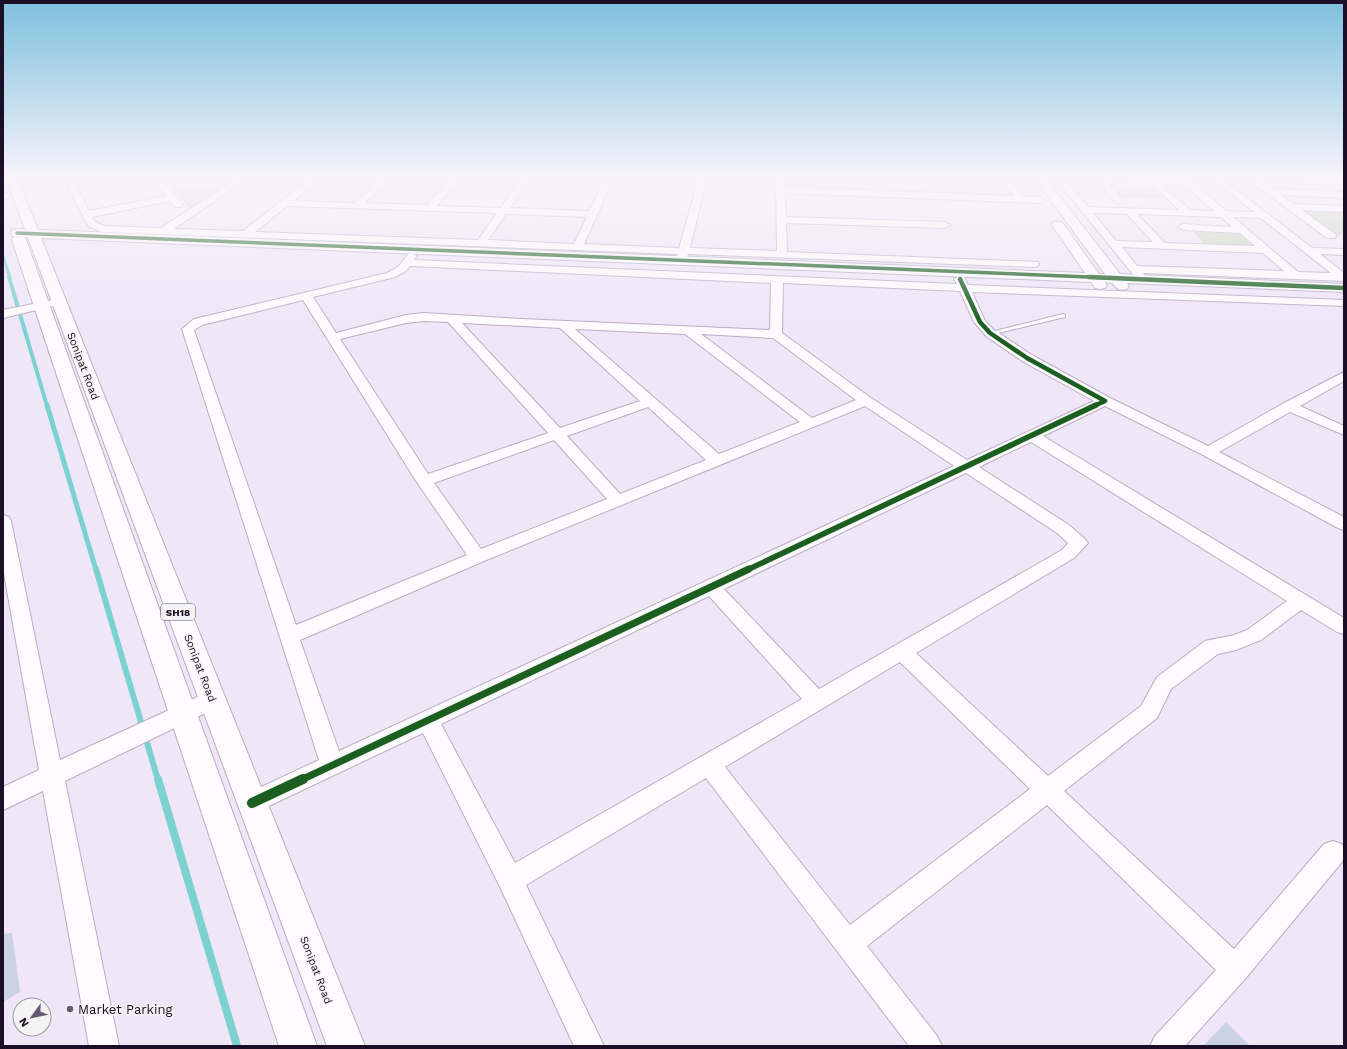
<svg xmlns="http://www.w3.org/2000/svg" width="1347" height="1049" viewBox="0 0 1347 1049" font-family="'Work Sans',sans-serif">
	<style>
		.green { fill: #c8d4bc }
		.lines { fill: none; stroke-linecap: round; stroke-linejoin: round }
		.stream-far4 { stroke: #7cd2d0; stroke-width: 3 }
		.stream-far3 { stroke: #7cd2d0; stroke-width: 4 }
		.stream-far2 { stroke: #7cd2d0; stroke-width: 5 }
		.stream-far1 { stroke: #7cd2d0; stroke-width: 6 }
		.stream { stroke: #7cd2d0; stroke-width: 8 }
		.building { fill: #cbd2e4 }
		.lane-casing { stroke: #b9aec2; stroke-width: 2 }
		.street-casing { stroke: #b9aec2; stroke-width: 2 }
		.secondary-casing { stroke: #b9aec2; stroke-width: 2 }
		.primary-casing { stroke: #b9aec2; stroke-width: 2 }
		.lane { fill: #fdfbfe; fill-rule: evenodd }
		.street { fill: #fdfbfe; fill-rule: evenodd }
		.secondary { fill: #fdfbfe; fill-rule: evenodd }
		.primary { fill: #fdfbfe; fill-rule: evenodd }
		.cycleway-far4-casing { stroke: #f4f4f4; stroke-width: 5 }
		.cycleway-far3-casing { stroke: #f4f4f4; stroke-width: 6 }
		.cycleway-far2-casing { stroke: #f4f4f4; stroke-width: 8 }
		.cycleway-far1-casing { stroke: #f4f4f4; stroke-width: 10 }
		.cycleway-casing { stroke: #f4f4f4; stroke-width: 12 }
		.cycleway-far4 { stroke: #1b5e20; stroke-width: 3.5 }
		.cycleway-far3 { stroke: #1b5e20; stroke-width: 4.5 }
		.cycleway-far2 { stroke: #1b5e20; stroke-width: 5.5 }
		.cycleway-far1 { stroke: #1b5e20; stroke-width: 7 }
		.cycleway { stroke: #1b5e20; stroke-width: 10 }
		.poi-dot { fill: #665a6f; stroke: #f4f4f4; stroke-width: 1.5 }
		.labels { text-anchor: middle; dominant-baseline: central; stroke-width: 3; stroke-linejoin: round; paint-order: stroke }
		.shield { fill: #f4f4f4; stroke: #5d5364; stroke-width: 1 }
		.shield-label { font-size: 10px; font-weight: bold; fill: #1c0e26 }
		.street-label { font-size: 11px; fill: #1c0e26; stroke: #f4f4f4 }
		.near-poi-label { font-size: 13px; fill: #1c0e26; stroke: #f4f4f4; text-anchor: start }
	</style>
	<rect width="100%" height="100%" fill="#efe6f7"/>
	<!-- green -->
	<path class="green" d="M164,178H236L191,209Z
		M1106,182L1149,184L1166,199L1121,198Z
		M1298,209L1344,210V235H1334Z
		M1191,229L1239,231L1257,248L1207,246Z"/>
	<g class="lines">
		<!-- stream-far4 -->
		<path class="stream-far4" d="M3,256L10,278"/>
		<!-- stream-far3 -->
		<path class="stream-far3" d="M9,277L47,406"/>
		<!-- stream-far2 -->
		<path class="stream-far2" d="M47,405L96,570"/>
		<!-- stream-far1 -->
		<path class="stream-far1" d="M96,569L158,780"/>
		<!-- stream -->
		<path class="stream" d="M158,779L237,1046"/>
	</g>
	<!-- building -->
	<path class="building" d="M12,933L20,992L3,1002V934Z
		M1226,1022L1250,1046H1203Z"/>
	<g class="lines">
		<!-- lane casing -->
		<g class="lane-casing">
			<path id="lane" d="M1063,314L1065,315V317L990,335L987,333Z"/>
		</g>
		<!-- street casing -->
		<g class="street-casing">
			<path id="street" d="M64,178H72L89,211L166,196L152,178H161L181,203L183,205L181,207H175L170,201L92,217L95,222L104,226L161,228L238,178H248L174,229L243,231L311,178H321L294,201L355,203L381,178H390L365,203L427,205L452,178H461L437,206L501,208L521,178H530L510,208L589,211L606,178H614L584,244L679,248L699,178H707L690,248L777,251L776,178H784L785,187L1014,196L1002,178H1011L1023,197H1040L1045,200L1040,203L785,193L786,217L945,222L950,225L945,228L786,223L787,252L1038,262L1039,264L1038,266L1034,267L688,254L685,263L681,264L676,261L678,254L102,232L88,226ZM287,206L497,213L478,240L255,232ZM506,214L587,217L574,244L488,240Z
				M1055,178H1064L1088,207L1179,210L1152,184L1108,183L1123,200L1118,203L1115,202L1095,178L1178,180L1177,178H1187L1226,211L1254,212L1212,178L1344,179V185L1263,182L1273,189L1344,192V198L1281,195L1294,204L1344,206V212L1302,210L1335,234L1336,236L1335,238H1327L1251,182L1225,181L1312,248L1344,249V255L1320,254L1344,273V281L1143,273L1145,276L1144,278H1136ZM1162,185L1185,186L1214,211L1190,210ZM1093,213L1127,214L1153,242L1116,241ZM1137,214L1221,217L1232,227L1183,224L1178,227L1183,230L1240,233L1255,246L1165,243ZM1233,217L1261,218L1331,273L1298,272ZM1122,247L1263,253L1284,271L1137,266Z
				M412,253L417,256L414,260L957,284L954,279L960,276L964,277L968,285L1344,300V306L972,292L985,321L994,330L1032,355L1110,398L1208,446L1284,403L1344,372V381L1300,406L1344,426V435L1290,412L1219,452L1344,517V530L1338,528L1203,455L1105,406L1043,436L1344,618V634L1337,632L1301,610L1261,640L1236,650L1218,654L1171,689L1157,718L1064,791L1234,949L1324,844L1333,841L1342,844C1345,851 1345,855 1342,862L1245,979L1185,1046H1150L1155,1036L1216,970L1047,805L867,946L937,1036L942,1046H909L706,778L526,885L604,1046H574L501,889L423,733L252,814L244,811L240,803L244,795L319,760L182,329L194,319L387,273L398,267L408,254ZM410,266L771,283L770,330L521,319L424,313L406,315L336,333L313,297L395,277L406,271ZM783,283L960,291L974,322L986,336L1022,361L1094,401L967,460L871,398L782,333ZM303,300L416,481L467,555L296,625L194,330L202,325ZM424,321L448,322L548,433L428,474L340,339L406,323ZM462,323L560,328L640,401L560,428ZM575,329L685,334L800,422L719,454ZM701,334L773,338L856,400L812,418ZM865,406L954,466L339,751L300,640L484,561ZM648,407L706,460L620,494L567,436ZM554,440L607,499L481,549L434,483ZM1031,442L1287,601L1247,630L1234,635L1205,641L1157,677L1141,706L1048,776L916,653L1074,558L1088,543L1085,539L1069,525L979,467ZM966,473L1057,533L1068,543L1062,550L819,689L724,589ZM709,596L802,699L515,863L441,724ZM900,662L1030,789L850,925L725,767Z
				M58,299L62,300L64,302L62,304L3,318V310Z
				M3,515L9,517L11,521L60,760L204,694L212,691L220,694L223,700L220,706L65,781L119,1046H89L43,791L3,810V787L39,770L3,568Z"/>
		</g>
		<!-- secondary casing -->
		<g class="secondary-casing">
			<path id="secondary" d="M1034,178H1045L1120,274L1344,284V292L1127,283L1129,286L1127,289C1119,291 1117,289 1112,283L1105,282L1107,285L1105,288L1100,289L1095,288L1091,282L17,237L12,236L11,233L12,230L17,229L1085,273L1052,225L1054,222H1062L1099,274H1105Z
				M3,193L8,194L10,196L8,198L3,199Z"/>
		</g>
		<!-- primary casing -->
		<g class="primary-casing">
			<path id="primary" d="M6,178H17L365,1046H327Z
				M19,236L24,237L26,240L317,1046H279L12,240L14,237Z"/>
		</g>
		<!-- lane -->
		<use href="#lane" class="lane"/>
		<!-- street -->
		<use href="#street" class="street"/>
		<!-- secondary -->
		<use href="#secondary" class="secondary"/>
		<!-- primary -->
		<use href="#primary" class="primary"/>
		<!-- cycleway-far4 casing -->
		<g class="cycleway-far4-casing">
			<path id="cycleway-far4" d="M17,233L1113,278"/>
		</g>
		<!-- cycleway-far3 casing -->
		<g class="cycleway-far3-casing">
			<path id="cycleway-far3" d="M1089,277L1344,288
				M960,279L980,322L990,333L1027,358L1105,401L1094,406"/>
		</g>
		<!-- cycleway-far2 casing -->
		<g class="cycleway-far2-casing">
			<path id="cycleway-far2" d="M747,570L1096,405"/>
		</g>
		<!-- cycleway-far1 casing -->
		<g class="cycleway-far1-casing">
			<path id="cycleway-far1" d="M301,780L749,569"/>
		</g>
		<!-- cycleway casing -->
		<g class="cycleway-casing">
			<path id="cycleway" d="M252,803L303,779"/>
		</g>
		<!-- cycleway-far4 -->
		<use href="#cycleway-far4" class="cycleway-far4"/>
		<!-- cycleway-far3 -->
		<use href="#cycleway-far3" class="cycleway-far3"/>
		<!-- cycleway-far2 -->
		<use href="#cycleway-far2" class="cycleway-far2"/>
		<!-- cycleway-far1 -->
		<use href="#cycleway-far1" class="cycleway-far1"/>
		<!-- cycleway -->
		<use href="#cycleway" class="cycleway"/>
	</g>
	<!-- sky -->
	<linearGradient id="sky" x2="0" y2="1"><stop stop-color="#7dc0de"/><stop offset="0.55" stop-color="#f8f4fb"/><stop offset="1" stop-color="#f8f4fb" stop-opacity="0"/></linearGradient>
	<rect width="1347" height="325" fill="url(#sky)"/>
	<!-- markers -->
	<circle class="poi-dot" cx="70" cy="1009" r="4"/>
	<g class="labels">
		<!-- shield labels -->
		<rect class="shield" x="161" y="604" width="34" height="16" rx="3"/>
		<g class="shield-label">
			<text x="178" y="612">SH18</text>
		</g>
		<!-- street labels -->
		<g class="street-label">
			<text transform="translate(83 366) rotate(69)">Sonipat Road</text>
			<text transform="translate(200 668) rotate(69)">Sonipat Road</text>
			<text transform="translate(316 970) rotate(69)">Sonipat Road</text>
		</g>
		<!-- near-poi labels -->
		<g class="near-poi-label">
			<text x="78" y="1009">Market Parking</text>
		</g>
	</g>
	<!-- border -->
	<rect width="1347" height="1049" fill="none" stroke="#1c0e26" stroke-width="8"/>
	<!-- north arrow -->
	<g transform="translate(32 1017) rotate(237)"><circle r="19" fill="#f4f4f4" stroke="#9e98a2"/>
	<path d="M0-3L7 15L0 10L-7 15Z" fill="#665a6f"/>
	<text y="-6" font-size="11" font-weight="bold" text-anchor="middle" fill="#1c0e26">N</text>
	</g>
</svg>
